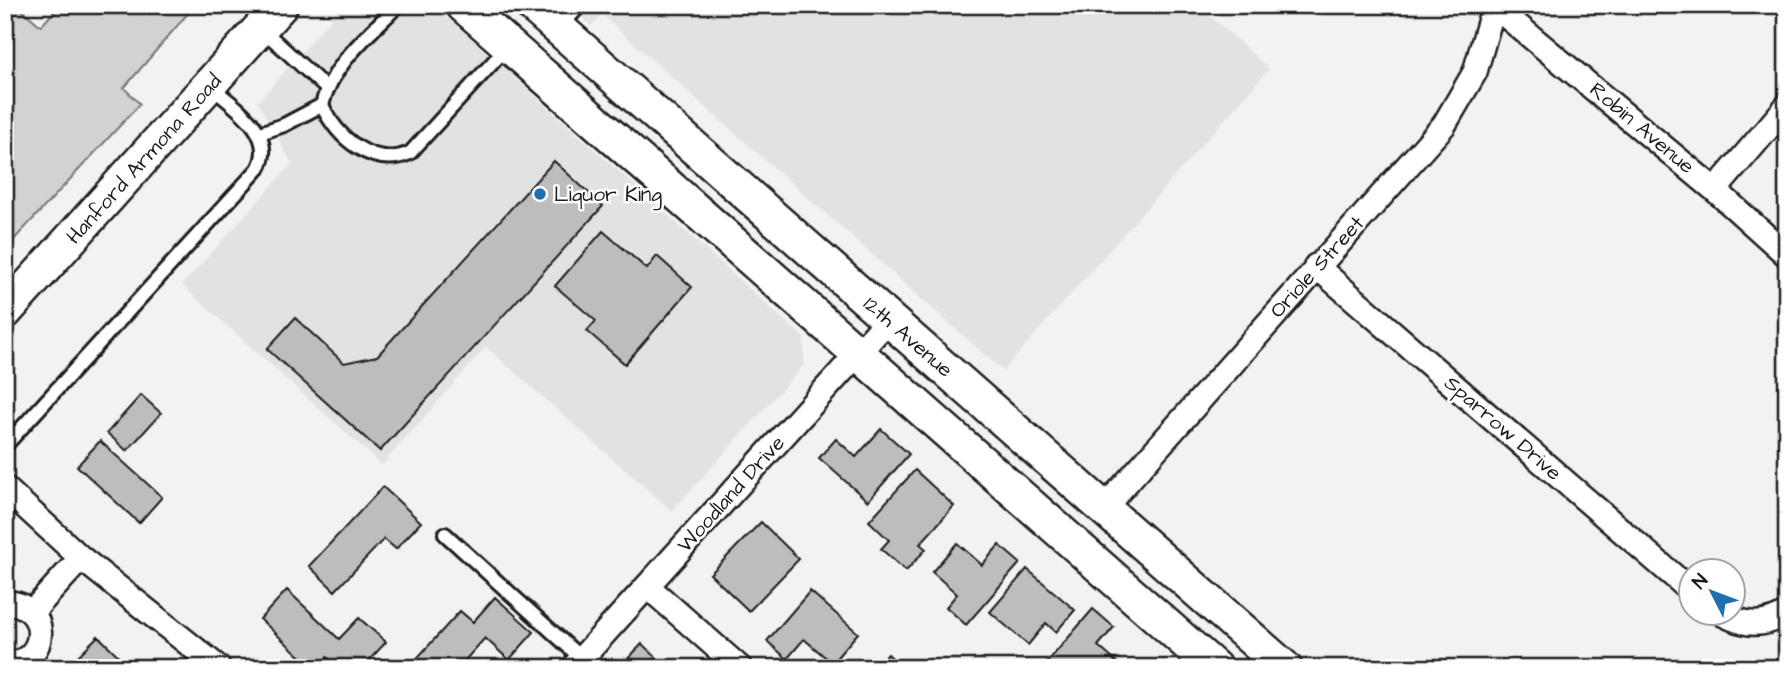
<svg xmlns="http://www.w3.org/2000/svg" width="1792" height="673" viewBox="0 0 1792 673" font-family="'Architects Daughter',sans-serif">
	<style>
		.built { fill: #e2e2e2 }
		.green { fill: #d2d2d2; stroke: #777; stroke-width: 2 }
		.building { fill: #bdbdbd; stroke: #1c1c1c; stroke-width: 2 }
		.lines { fill: none; stroke-linecap: round; stroke-linejoin: round }
		.lane-casing { stroke: #1c1c1c; stroke-width: 18 }
		.street-casing { stroke: #1c1c1c; stroke-width: 28 }
		.secondary-casing { stroke: #1c1c1c; stroke-width: 38 }
		.lane { stroke: #fff; stroke-width: 12 }
		.street { stroke: #fff; stroke-width: 23 }
		.secondary { stroke: #fff; stroke-width: 33 }
		.poi-dot { fill: #1f6fb2; stroke: #fff; stroke-width: 2.5 }
		.labels { text-anchor: middle; dominant-baseline: central; stroke-width: 5; stroke-linejoin: round; paint-order: stroke }
		.street-label { font-size: 21px; fill: #1c1c1c; stroke: #fff }
		.poi-label { font-size: 21px; fill: #1c1c1c; stroke: #fff; text-anchor: start }
	</style>
	<rect width="100%" height="100%" fill="#f2f2f2"/>
	<filter id="ink" filterUnits="userSpaceOnUse"><feTurbulence type="fractalNoise" baseFrequency=".0143" numOctaves="2"/><feDisplacementMap in="SourceGraphic" scale="14" xChannelSelector="R" yChannelSelector="G"/><feConvolveMatrix kernelMatrix="1 2 1 2 8 2 1 2 1" color-interpolation-filters="sRGB"/></filter>
	<g filter="url(#ink)">
		<!-- built -->
		<path class="built" d="M343,5H434L804,338V365L672,511L486,347L382,465L182,285L292,164L258,102Z
			M569,5H1198L1269,69L1003,371L602,15L591,26Z"/>
		<!-- green -->
		<path class="green" d="M5,5H16L41,26L60,5H195L124,88L140,104L9,245L5,241Z"/>
		<!-- building -->
		<path class="building" d="M554,161L603,206L380,451L267,349L295,318L344,363L377,356Z
			M603,231L647,269L657,256L692,287L625,364L587,331L596,321L555,286Z
			M141,395L161,413L127,451L107,433Z
			M881,429L909,454L868,501L819,458L836,439L856,457Z
			M100,441L162,497L139,523L77,466Z
			M915,470L954,506L920,544L926,549L906,571L881,549L889,540L869,521Z
			M383,487L421,522L396,549L384,539L335,591L309,566Z
			M761,522L799,559L749,611L710,574Z
			M957,543L982,565L999,545L1020,563L966,625L946,607L957,594L932,572Z
			M1027,569L1075,610L1056,632L1046,623L1028,645L990,612Z
			M287,590L339,639L359,618L386,642L362,668H339L327,657L318,668H313L260,619Z
			M810,591L858,633L832,663L804,639L787,659L767,641Z
			M495,597L534,632L509,660L485,638L458,668L410,666L460,611L473,622Z
			M1093,609L1114,627L1098,646L1123,668L1043,667Z
			M98,636L131,668H91L78,656Z
			M642,644L657,658L648,668H619Z
			M888,654L903,668H876Z"/>
		<g class="lines">
			<!-- lane casing -->
			<g class="lane-casing">
				<path id="lane" d="M398,5C369,35 332,64 322,105C337,138 373,169 410,153L508,46
					M262,29L326,88
					M559,29L580,5
					M260,133L284,125L322,105
					M5,446L258,169C278,134 235,107 210,86
					M445,534L582,659"/>
			</g>
			<!-- street casing -->
			<g class="street-casing">
				<path id="street" d="M1493,5L1715,190L1787,255
					M1715,190L1787,106
					M1316,266L1690,590
					M5,488L81,558L219,668
					M1104,508L1444,125L1475,72L1494,5
					M647,586L740,668
					M5,603C50,601 52,664 5,664
					M32,612L81,558
					M1723,614C1746,626 1764,627 1787,613
					M573,668L889,319"/>
			</g>
			<!-- secondary casing -->
			<g class="secondary-casing">
				<path id="secondary" d="M463,5L1215,668
					M532,5L1285,668
					M5,312L281,5"/>
			</g>
			<!-- lane -->
			<use href="#lane" class="lane"/>
			<!-- street -->
			<use href="#street" class="street"/>
			<!-- secondary -->
			<use href="#secondary" class="secondary"/>
		</g>
	</g>
	<!-- markers -->
	<circle class="poi-dot" cx="540" cy="194" r="7"/>
	<g class="labels">
		<!-- street labels -->
		<g class="street-label">
			<text transform="translate(1642 128) rotate(40)">Robin Avenue</text>
			<text transform="translate(144 159) rotate(-48)">Hanford Armona Road</text>
			<text transform="translate(1317 267) rotate(-48)">Oriole Street</text>
			<text transform="translate(908 337) rotate(41)">12th Avenue</text>
			<text transform="translate(1503 428) rotate(41)">Sparrow Drive</text>
			<text transform="translate(731 494) rotate(-48)">Woodland Drive</text>
		</g>
		<!-- poi labels -->
		<g class="poi-label">
			<text x="554" y="194">Liquor King</text>
		</g>
	</g>
	<!-- margin -->
	<rect width="1792" height="673" fill="none" stroke="#fff" stroke-width="28"/>
	<rect x="14" y="14" width="1764" height="645" fill="none" stroke="#1c1c1c" stroke-width="2.5" filter="url(#ink)"/>
	<!-- north arrow -->
	<g transform="translate(1712 592) rotate(312)"><circle r="33" fill="#ffffff" stroke="#a4a4a4" stroke-width="2"/>
	<path d="M0-5L12 26L0 18L-12 26Z" fill="#1f6fb2"/>
	<text y="-10" font-size="19" font-weight="bold" text-anchor="middle" fill="#1c1c1c">N</text>
	</g>
</svg>
